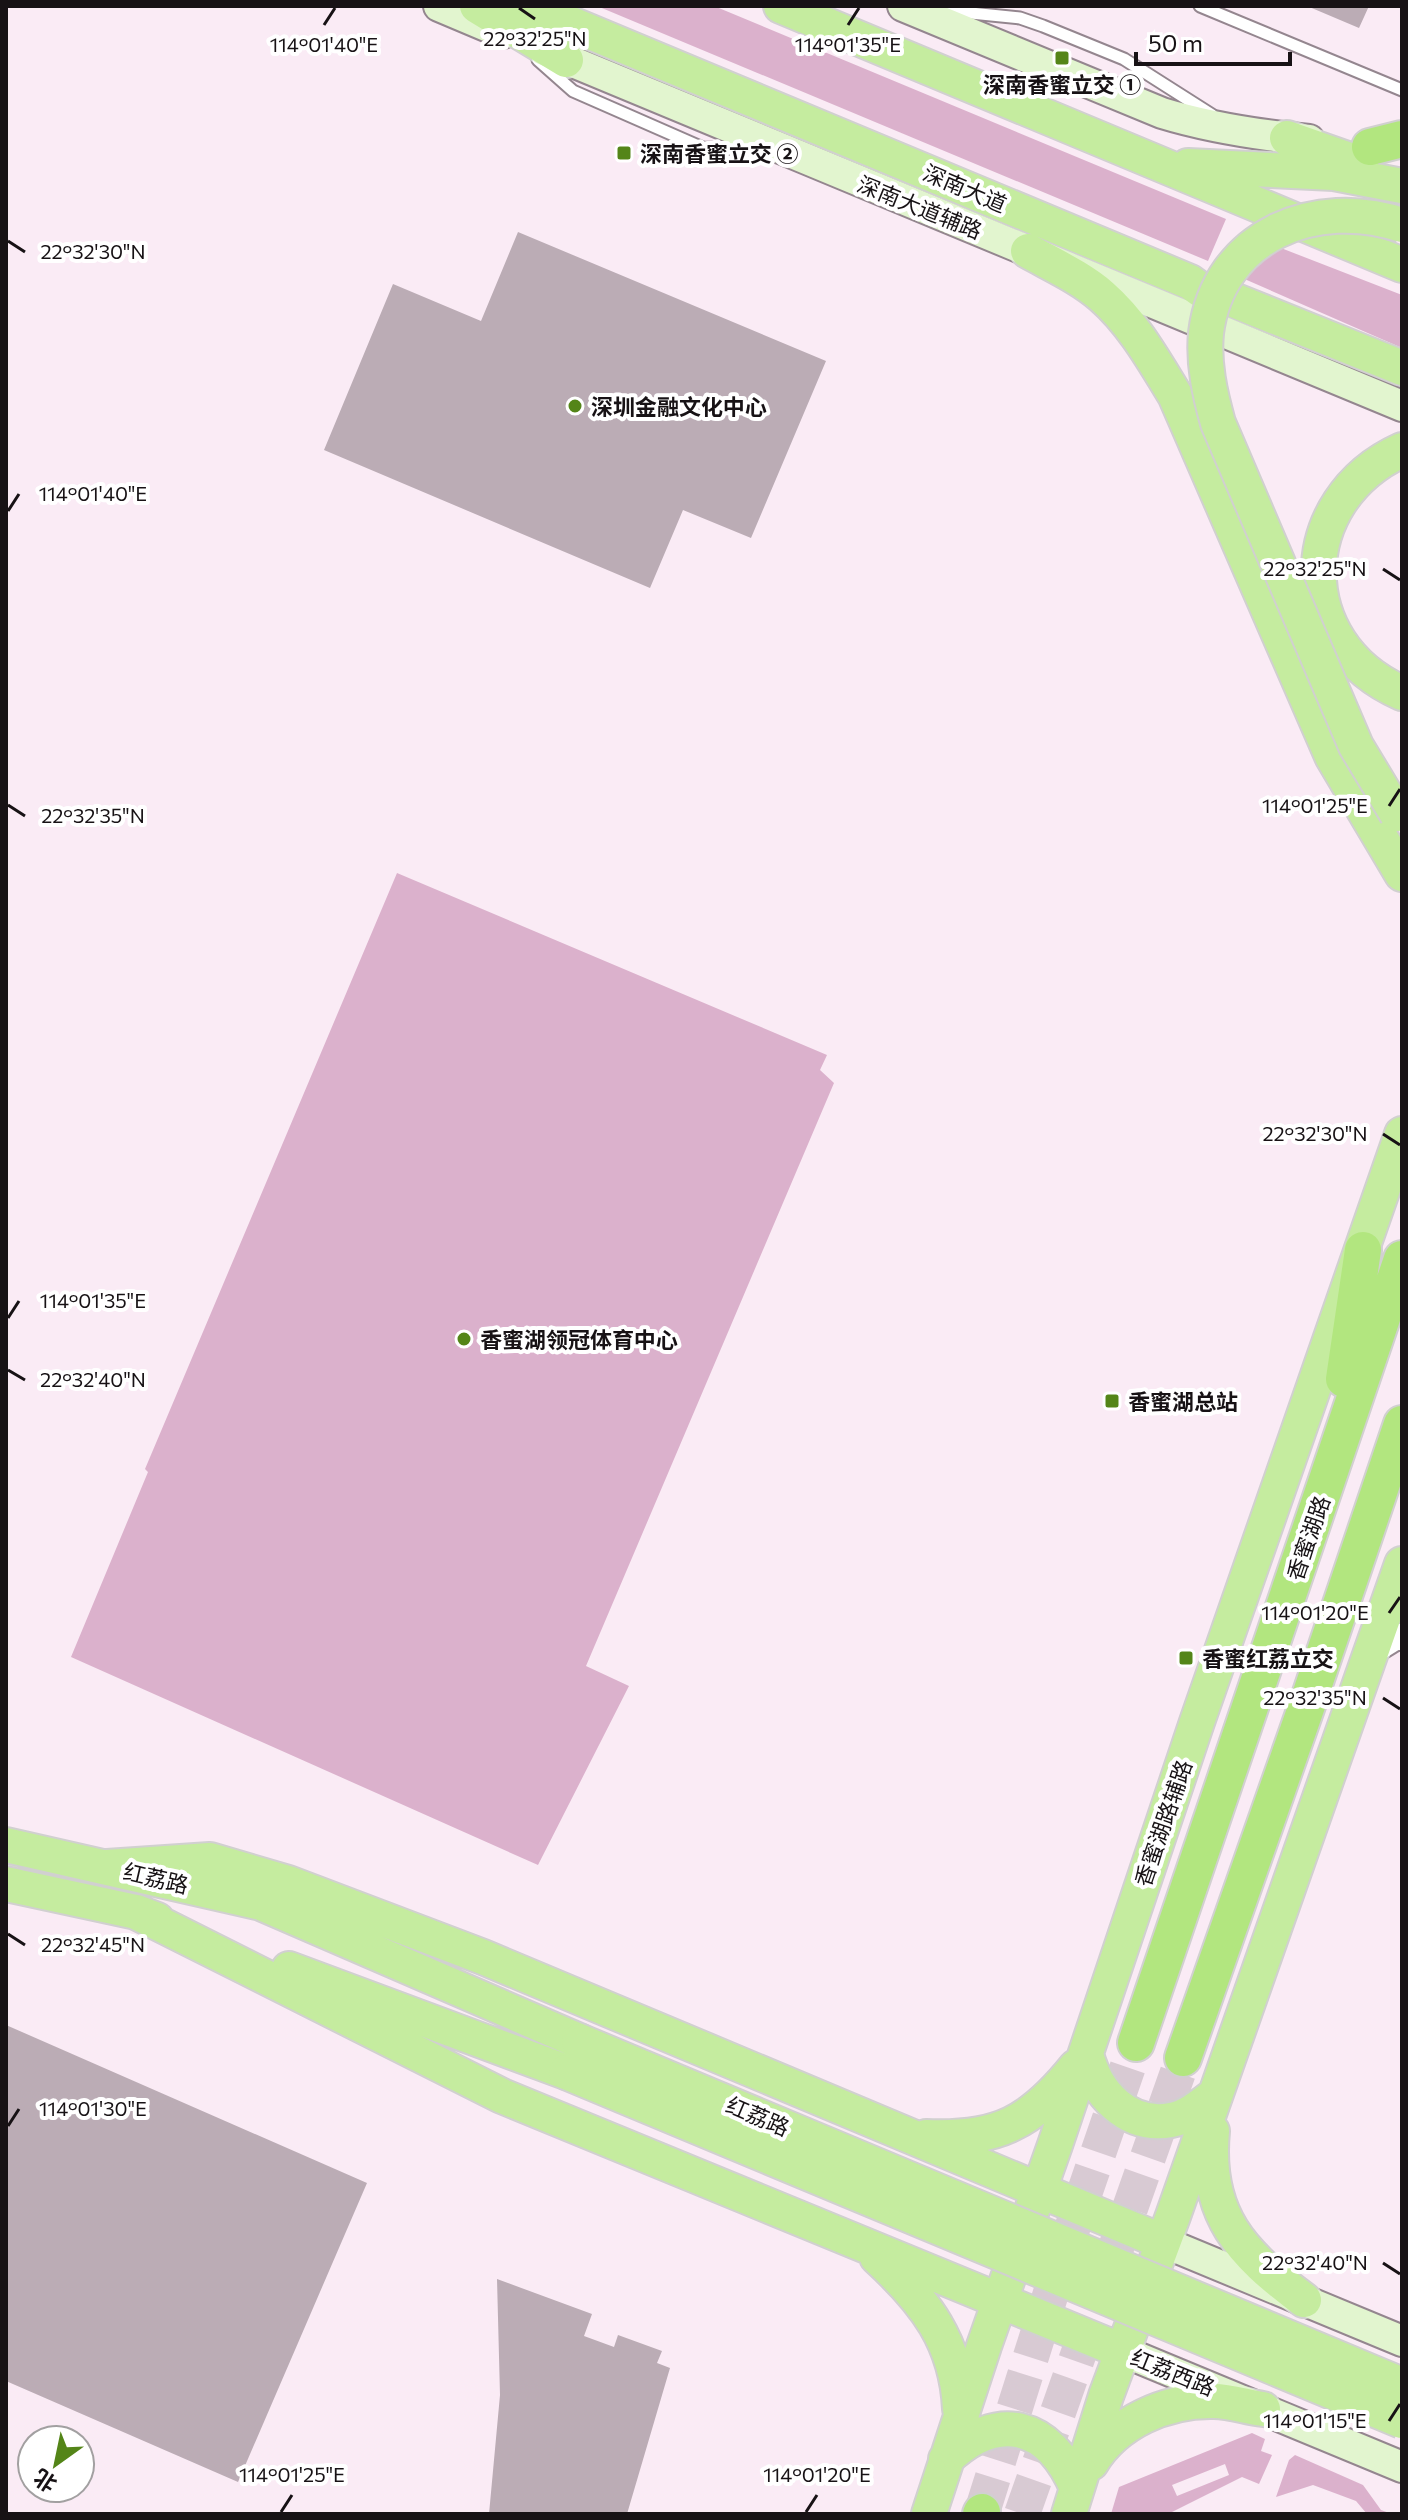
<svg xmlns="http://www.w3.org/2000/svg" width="1408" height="2520" viewBox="0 0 1408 2520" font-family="Commissioner,'Noto Sans SC',sans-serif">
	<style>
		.green { fill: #dbb1cc; fill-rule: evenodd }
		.building { fill: #bbacb5 }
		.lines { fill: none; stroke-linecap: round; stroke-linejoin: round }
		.trunk-tunnel { stroke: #d8cad3; stroke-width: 36; stroke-dasharray: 36 18; stroke-linecap: butt }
		.service-casing { stroke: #94868f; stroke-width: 15 }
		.tertiary-casing { stroke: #94868f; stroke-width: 30 }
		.secondary-casing { stroke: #94868f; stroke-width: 34 }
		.primary-casing { stroke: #d1d0d0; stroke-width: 38 }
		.trunk-casing { stroke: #d1d0d0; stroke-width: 40 }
		.service { stroke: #fff; stroke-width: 11 }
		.tertiary { stroke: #fff; stroke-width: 26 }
		.secondary { stroke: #e2f5cf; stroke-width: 30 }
		.primary { stroke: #c5ec9f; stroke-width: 34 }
		.trunk { stroke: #b2e67f; stroke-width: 36 }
		.primary-bridge-casing { stroke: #d1d0d0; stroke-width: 38; stroke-linecap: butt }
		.primary-bridge { stroke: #c5ec9f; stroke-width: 34 }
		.ticks { fill: none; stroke: #171215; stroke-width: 3 }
		.poi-dot { fill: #548518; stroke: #fff; stroke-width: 3 }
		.labels { text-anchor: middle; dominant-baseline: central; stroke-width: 8; stroke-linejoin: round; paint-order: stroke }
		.poi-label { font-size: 22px; font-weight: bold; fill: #171215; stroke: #fff; text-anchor: start }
		.street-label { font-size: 22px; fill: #171215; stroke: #fff }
		.ticks-label { font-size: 20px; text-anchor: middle; fill: #171215; stroke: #fff; stroke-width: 8; stroke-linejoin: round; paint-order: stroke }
	</style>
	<rect width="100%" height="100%" fill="#faebf5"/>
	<!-- green -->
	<path class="green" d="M597,6H714L1226,219L1208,261Z
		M1250,236L1402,295V348L1233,274Z
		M397,873L827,1055L820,1070L834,1083L586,1666L629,1686L538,1865L71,1657L148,1472L145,1469Z
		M1252,2433L1265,2439L1261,2451L1272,2455L1259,2484L1242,2477L1168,2514H1111L1119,2487ZM1225,2464L1229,2475L1177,2496L1172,2485Z
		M1295,2455L1363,2485L1381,2510L1392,2514H1367L1356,2501L1313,2485L1276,2497L1289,2460Z"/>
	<!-- building -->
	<path class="building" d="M1307,6H1369L1359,28Z
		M518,232L826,361L751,538L683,510L650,588L324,450L393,284L481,321Z
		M6,2025L367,2183L238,2482L6,2381Z
		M497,2279L592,2314L584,2336L614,2347L618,2335L662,2351L657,2363L670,2368L627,2514H489L500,2395Z"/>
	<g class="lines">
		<!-- trunk-tunnel -->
		<path class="trunk-tunnel" d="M982,2512L1062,2258L1136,2043
			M1022,2514L1183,2058"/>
		<!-- service casing -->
		<g class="service-casing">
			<path id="service" d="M1200,6L1402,90
				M941,10L1020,18L1043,26L1124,59L1212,115
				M538,60L573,91L703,148L757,149"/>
		</g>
		<!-- tertiary casing -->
		<g class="tertiary-casing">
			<path id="tertiary" d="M1374,1650L1395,1637H1402"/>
		</g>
		<!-- secondary casing -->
		<g class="secondary-casing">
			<path id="secondary" d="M439,6L503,33
				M903,6L1162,113C1211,128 1259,135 1309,140
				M544,50L1402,406
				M1163,2242L1402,2341
				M1122,2351L1402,2467"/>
		</g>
		<!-- primary casing -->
		<g class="primary-casing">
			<path id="primary" d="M477,6L566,60
				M528,6L1190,282L1201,290L1216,293L1402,368
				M781,6L1402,265
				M1287,138L1361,164
				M1188,166L1334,173L1402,186
				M1028,251C1053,265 1080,277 1102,296C1133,323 1154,361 1175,395L1332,756L1402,874
				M1402,450C1292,500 1290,644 1402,693
				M6,1845L261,1903L579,2041
				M107,1867L210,1860L288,1883L483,1957L1163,2242
				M6,1884L136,1912L157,1920
				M136,1912L502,2096L1122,2351
				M289,1969L566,2072
				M1086,2054C1096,2093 1127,2128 1171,2120C1188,2117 1202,2105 1215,2095
				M1212,2131C1204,2215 1241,2253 1304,2300
				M926,2137C998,2140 1031,2123 1076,2067
				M877,2257C925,2301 957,2342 960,2409
				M946,2459C998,2410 1049,2423 1077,2488
				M1091,2463C1116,2422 1166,2400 1214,2401C1230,2401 1247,2407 1263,2409
				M929,2514L984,2346L1055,2145L1197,1722L1402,1134
				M1069,2514L1106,2396L1173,2216L1402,1564"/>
		</g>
		<!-- trunk casing -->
		<g class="trunk-casing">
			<path id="trunk" d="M1370,147L1402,139
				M1344,1379L1363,1250
				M1136,2043L1402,1259
				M1183,2058L1306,1708L1402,1424
				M981,2514L982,2512"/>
		</g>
		<!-- service -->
		<use href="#service" class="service"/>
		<!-- tertiary -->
		<use href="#tertiary" class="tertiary"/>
		<!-- secondary -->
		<use href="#secondary" class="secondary"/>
		<!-- primary -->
		<use href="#primary" class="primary"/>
		<!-- trunk -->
		<use href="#trunk" class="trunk"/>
		<!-- primary-bridge casing -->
		<g class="primary-bridge-casing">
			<path id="primary-bridge" d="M1397,814L1356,746L1218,423C1210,394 1203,364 1206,333C1218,235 1316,196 1402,225
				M579,2041L1402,2385
				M566,2072L1402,2421"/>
		</g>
		<!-- primary-bridge -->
		<use href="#primary-bridge" class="primary-bridge"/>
	</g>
	<!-- ticks -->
	<path class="ticks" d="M519,8L535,19M324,25L335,8M848,25L859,8M8,241L25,252M8,511L19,494M1383,569L1400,580M8,805L25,816M1389,806L1400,789M1383,1134L1400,1145M8,1318L19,1301M8,1370L25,1380M1389,1613L1400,1597M1383,1698L1400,1709M8,1934L25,1945M8,2126L19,2109M1383,2263L1400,2274M1389,2421L1400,2404M281,2512L292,2495M806,2512L817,2495"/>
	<!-- markers -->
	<g class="poi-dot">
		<rect x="1054" y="50" width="16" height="16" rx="4"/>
		<rect x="616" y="145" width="16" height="16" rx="4"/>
		<circle cx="575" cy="406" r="8"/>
		<circle cx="464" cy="1339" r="8"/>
		<rect x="1104" y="1393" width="16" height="16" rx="4"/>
		<rect x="1178" y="1650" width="16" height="16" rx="4"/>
	</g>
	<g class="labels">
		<!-- poi labels -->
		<g class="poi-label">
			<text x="1062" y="84" text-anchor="middle">深南香蜜立交 ①</text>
			<text x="640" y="153">深南香蜜立交 ②</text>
			<text x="591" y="406">深圳金融文化中心</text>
			<text x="480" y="1339">香蜜湖领冠体育中心</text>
			<text x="1128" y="1401">香蜜湖总站</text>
			<text x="1202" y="1658">香蜜红荔立交</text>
		</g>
		<!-- street labels -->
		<g class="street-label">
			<text transform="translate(965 188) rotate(23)">深南大道</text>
			<text transform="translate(920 207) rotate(22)">深南大道辅路</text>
			<text transform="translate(1308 1538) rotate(-71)">香蜜湖路</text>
			<text transform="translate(1163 1823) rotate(-71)">香蜜湖路辅路</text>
			<text transform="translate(156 1878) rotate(13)">红荔路</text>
			<text transform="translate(758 2116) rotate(23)">红荔路</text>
			<text transform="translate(1173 2372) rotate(22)">红荔西路</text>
		</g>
	</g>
	<g class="ticks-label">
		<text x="535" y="46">22°32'25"N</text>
		<text x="324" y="52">114°01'40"E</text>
		<text x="848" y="52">114°01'35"E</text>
		<text x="93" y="259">22°32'30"N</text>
		<text x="93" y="501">114°01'40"E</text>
		<text x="1315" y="576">22°32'25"N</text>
		<text x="1315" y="813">114°01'25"E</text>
		<text x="93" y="823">22°32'35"N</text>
		<text x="1315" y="1141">22°32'30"N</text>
		<text x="93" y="1308">114°01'35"E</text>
		<text x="93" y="1387">22°32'40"N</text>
		<text x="1315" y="1620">114°01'20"E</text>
		<text x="1315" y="1705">22°32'35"N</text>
		<text x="93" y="1952">22°32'45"N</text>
		<text x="93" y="2116">114°01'30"E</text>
		<text x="1315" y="2270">22°32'40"N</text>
		<text x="1315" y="2428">114°01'15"E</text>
		<text x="292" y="2482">114°01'25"E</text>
		<text x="817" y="2482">114°01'20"E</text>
	</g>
	<!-- border -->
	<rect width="1408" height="2520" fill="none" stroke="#171215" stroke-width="16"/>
	<!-- north arrow -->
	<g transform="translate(56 2464) rotate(213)"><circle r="38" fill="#ffffff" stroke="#a2a0a1" stroke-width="2"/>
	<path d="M0-6L14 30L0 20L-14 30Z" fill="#548518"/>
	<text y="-12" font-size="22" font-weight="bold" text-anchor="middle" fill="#171215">北</text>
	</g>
	<!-- scale -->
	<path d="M1136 52v12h154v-12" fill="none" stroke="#171215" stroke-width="4"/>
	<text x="1148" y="52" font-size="24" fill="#171215" stroke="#ffffff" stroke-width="6" paint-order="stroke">50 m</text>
</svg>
